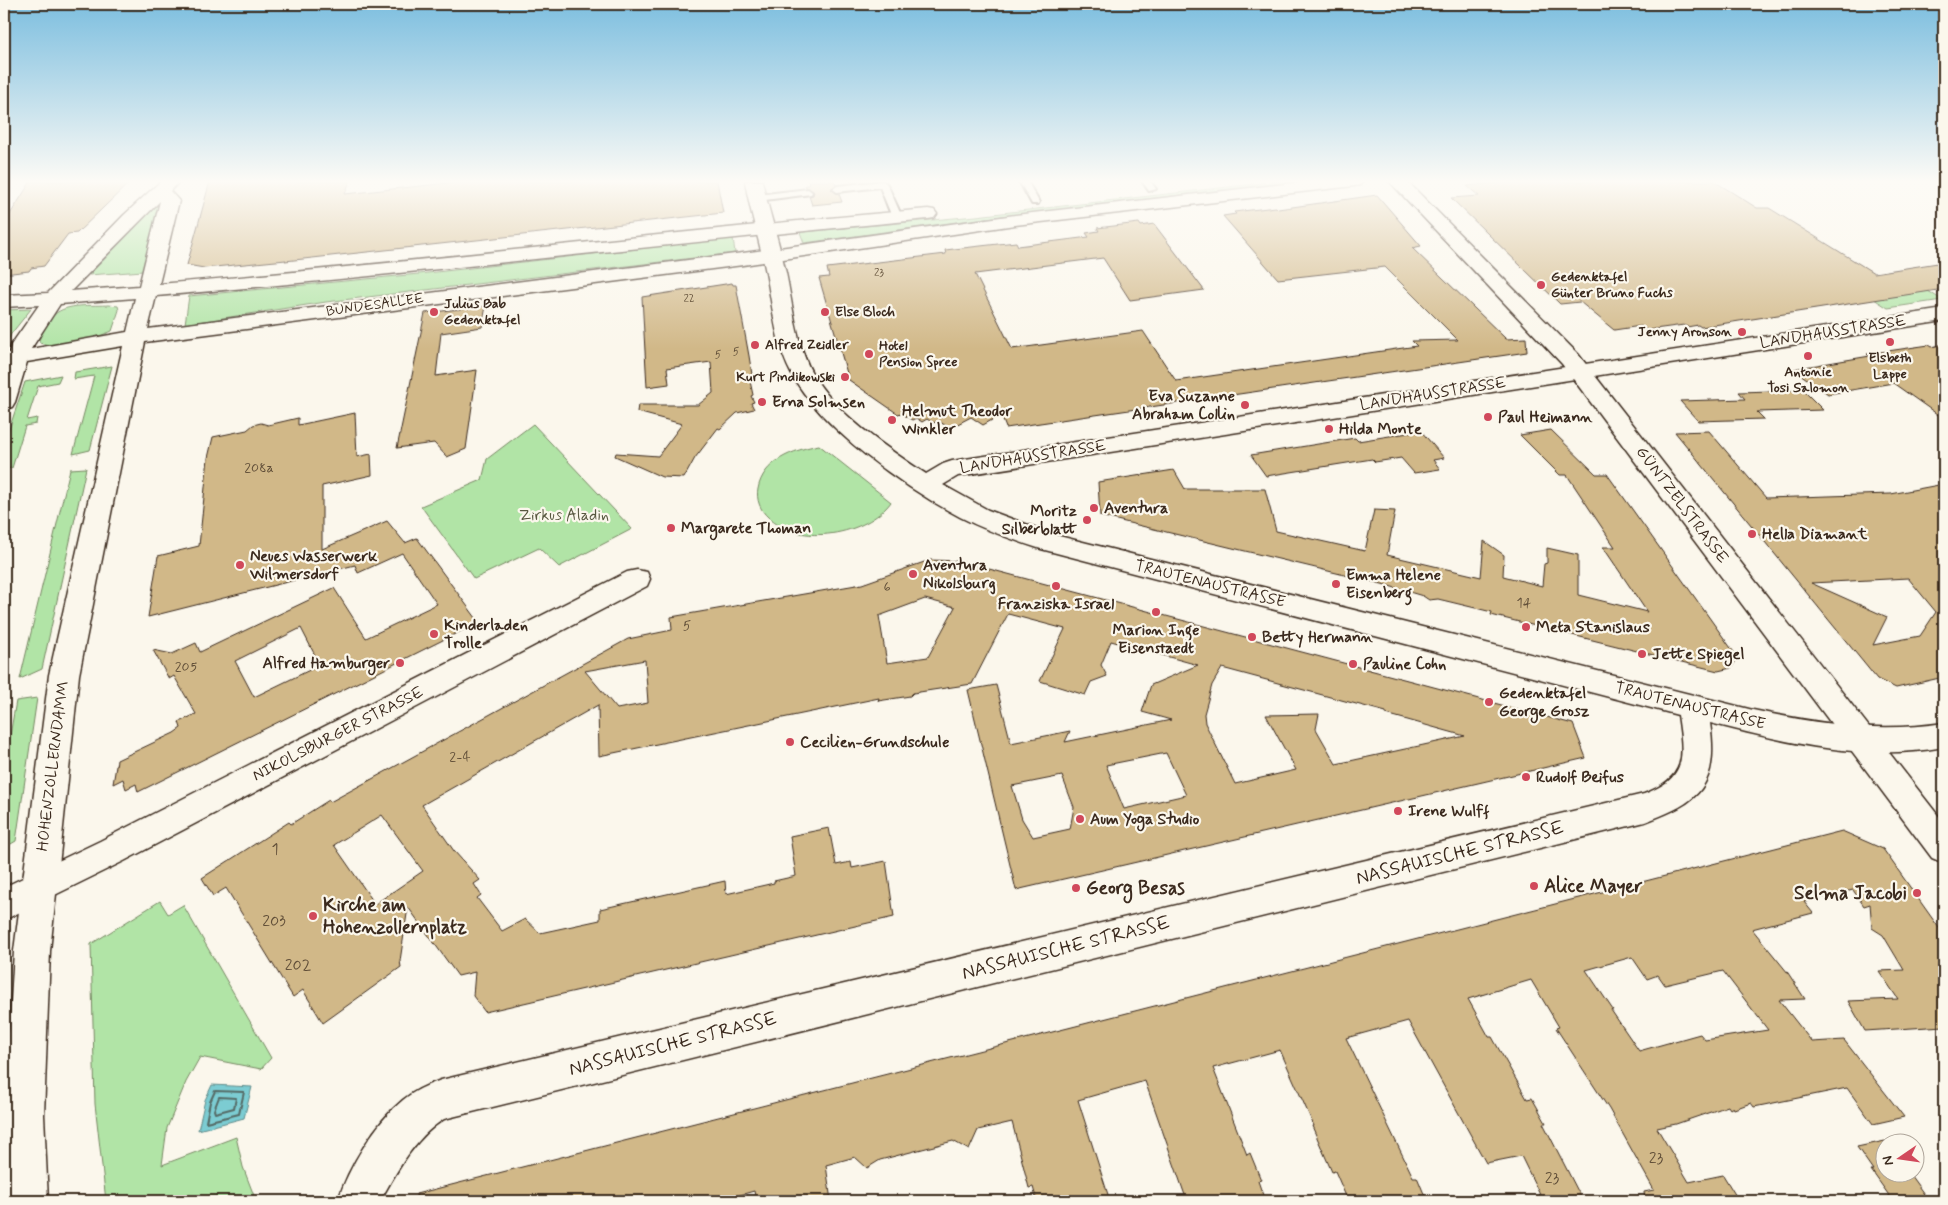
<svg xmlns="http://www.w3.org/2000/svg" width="1948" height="1205" viewBox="0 0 1948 1205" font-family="Mynerve,sans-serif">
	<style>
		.green { fill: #b1e4a6; stroke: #768762 }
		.water { fill: #7bccd2; stroke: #618b8a }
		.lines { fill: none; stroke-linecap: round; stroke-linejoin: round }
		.shore { stroke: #556b66; stroke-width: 2 }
		.building { fill: #d1b888; stroke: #3b2a1e; fill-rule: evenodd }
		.service-casing { stroke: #3b2a1e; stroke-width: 4 }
		.minor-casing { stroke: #3b2a1e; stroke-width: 3 }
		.tertiary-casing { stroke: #3b2a1e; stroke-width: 3 }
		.secondary-casing { stroke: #3b2a1e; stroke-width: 3 }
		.service { fill: #fbf7ec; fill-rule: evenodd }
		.minor { fill: #fbf7ec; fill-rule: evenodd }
		.tertiary { fill: #fbf7ec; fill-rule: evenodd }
		.secondary { fill: #fbf7ec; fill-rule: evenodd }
		.poi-dot { fill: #d1495b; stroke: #fbf7ec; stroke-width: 2 }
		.labels { text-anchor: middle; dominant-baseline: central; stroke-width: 4.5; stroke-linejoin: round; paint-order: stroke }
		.far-number-label { font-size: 11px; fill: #604e38 }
		.far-poi-label { font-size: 14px; font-weight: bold; fill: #3b2a1e; stroke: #fbf7ec; text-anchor: start }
		.far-street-label { font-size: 14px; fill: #3b2a1e; stroke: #fbf7ec }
		.number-label { font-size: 14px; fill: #604e38 }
		.street-label { font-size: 16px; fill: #3b2a1e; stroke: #fbf7ec }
		.poi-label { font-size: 16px; font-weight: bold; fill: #3b2a1e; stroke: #fbf7ec; text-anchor: start }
		.park-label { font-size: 16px; fill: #585840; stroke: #fbf7ec }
		.near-number-label { font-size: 16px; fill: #604e38 }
		.near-street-label { font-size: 19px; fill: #3b2a1e; stroke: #fbf7ec }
		.near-poi-label { font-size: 19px; font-weight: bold; fill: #3b2a1e; stroke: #fbf7ec; text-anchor: start }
	</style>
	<rect width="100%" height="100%" fill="#fbf7ec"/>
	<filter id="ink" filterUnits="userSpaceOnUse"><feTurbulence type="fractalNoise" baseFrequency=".02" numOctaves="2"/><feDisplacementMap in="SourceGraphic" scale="10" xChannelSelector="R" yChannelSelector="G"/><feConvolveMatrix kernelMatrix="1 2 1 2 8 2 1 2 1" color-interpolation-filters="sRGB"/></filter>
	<g filter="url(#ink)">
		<!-- green -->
		<path class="green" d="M1280,181H1298L978,219L804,243L800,232L976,216Z
			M159,202L160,203L143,271L89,275Z
			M733,238L735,253L326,302L185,324L189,296L419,274Z
			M1928,291L1942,300L1888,308L1874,299Z
			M109,305L118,306L119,310L112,331C97,338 55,349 40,343L39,340C43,332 47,321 54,315C66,303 93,306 109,305Z
			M31,309L11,334L4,350V310Z
			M112,366L90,450L73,454L94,376L74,379L75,372Z
			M61,375L58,382L38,386L27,420L37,418L36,424L25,426L12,468L4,469V444L25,382Z
			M533,424L632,529L559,567L539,548L474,579L421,506L482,480L487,459Z
			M819,445L891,502C867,535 799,548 768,517C760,510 756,499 758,489C763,461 793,450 819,445Z
			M86,468L42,669L20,679L70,469Z
			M37,698L16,841L4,848V770L16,701Z
			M160,901L168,914L183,905L271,1058L261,1069L200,1057L186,1082L167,1128L162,1165L236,1137L243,1167L256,1201H106L95,1104L91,944Z"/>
		<!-- water -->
		<path class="water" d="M212,1085L252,1087L244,1118L198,1130L205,1100Z"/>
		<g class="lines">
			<!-- shore -->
			<path class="shore" d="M215,1091L244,1092L239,1114L206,1122L210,1102Z
				M219,1097L236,1098L234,1108L215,1113L214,1110Z"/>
		</g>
		<!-- building -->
		<path class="building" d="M31,181H131L77,233L68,234L44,266L31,268L29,271L4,274V224Z
			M210,181H350L345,194L467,181H717L723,213L285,261L286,260L204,268L187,265Z
			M808,181H834L836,185L831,189L839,194L842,202L812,205L809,196L813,195L814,192L806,187L805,185H809Z
			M1515,181H1714L1757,208H1769L1874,273L1944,262V289L1701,327L1698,325L1687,327L1684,325L1647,330L1641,326L1614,330L1580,302L1560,304L1451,198L1479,196L1467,186Z
			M1377,195L1421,246L1412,248L1506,339L1526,338L1527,352L1006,428L1001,415L983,425L971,417L950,428L938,421L933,423L927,419L922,422L916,418L912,420L901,413L898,414L849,380L819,278L829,277L827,268L946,254L945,250L1016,242L1018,246L1089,237L1086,233L1099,231L1097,228L1139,223L1141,226L1154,224L1204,290L1130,300L1103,258L975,274L1012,349L1143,331L1176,381L1417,346L1412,341L1458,340L1385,267L1278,279L1223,216L1236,214L1234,212L1276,207L1278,209Z
			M732,283L733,285H736L749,356L753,381H750L753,395L751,396L754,402L751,403L754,409L737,413L720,429L718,428L695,458L684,478L662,477L615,456L616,453L658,456L682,424L637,412L638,405H698L713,393L711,362L667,368L669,384L647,387L642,297Z
			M486,306L482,327L441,333L436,376L477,370L466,449L447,457L434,443L397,448L425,313Z
			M1944,344V419L1893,383L1828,394L1793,369L1870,356L1867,354L1929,345L1932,347Z
			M1803,390L1823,410L1757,412L1764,419L1698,421L1680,401L1745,399L1739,392Z
			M355,413L357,457L371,454L372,475L322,486V549L387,521L405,543L417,538L479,622L138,792L136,784L126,789L123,779L113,784L117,760L174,733L181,728L179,722L196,714L174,676L169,679L153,650L172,654L196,643L200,652L334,588L366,638L437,604L402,553L358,573L355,565L148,617L158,556L199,546L208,458L213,437L247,430L253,425L261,423L268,425L298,418V425ZM301,628L320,665L254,697L235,661Z
			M1551,430L1596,474H1607L1738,658L1731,668L1718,671L1491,615L1492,612L1438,599L1429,600L1423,596L1382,584L1100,516L1098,482L1174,470L1185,489H1265L1276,531L1365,551L1374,510L1395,511L1387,555L1481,577L1484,541L1504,555L1503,576L1542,586L1544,564L1547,563V548L1578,555V595L1647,612L1603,547H1615L1567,475H1560L1520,435Z
			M1421,431L1444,458L1433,460L1440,469L1414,473L1401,458L1375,462L1372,459L1266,476L1251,455L1355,438L1358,441Z
			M1709,431L1766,498L1891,494L1944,484V677L1896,688L1877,679L1675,432ZM1908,578L1936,612L1920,636L1873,645L1887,617L1811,583Z
			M930,560L959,561L1573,724L1586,758L1016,890L968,690L996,685L1011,743L1070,731L1065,742L1171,720L1142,712L1151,685L1198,665L1111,641L1101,665L1107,676L1091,682L1085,695L1040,681L1065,629L1008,614L972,684L913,693L910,696L878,701L879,698L599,756L598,705L422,805L454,851L480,880L474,884L481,895L477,898L502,931L525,919L540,933L600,920V909L725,881L726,894L774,883V881L796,876L790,836L829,828L836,865L851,862L852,868L886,861L894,917L485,1012L473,996L475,972L458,976L408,907L400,961L401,967L323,1023L303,990L293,997L226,888L213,896L202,878L289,822L291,824L329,800L330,802L628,639L672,630L671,617L862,584ZM925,599L955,607L928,657L887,663L879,616ZM645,660L648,703L617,709L585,671ZM1222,668L1386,712V714L1465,736L1336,764L1316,729L1319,714L1266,715L1296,770L1235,784L1205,723L1204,714L1212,685ZM1166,753L1186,795L1124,809L1106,765ZM1062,776L1074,807L1070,829L1033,837L1022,819L1012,786ZM382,815L423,871L375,904L334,845Z
			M1842,831L1883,849L1944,935V1026L1865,1031L1848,1001L1898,999L1879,971L1904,970L1883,935L1872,928L1870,904L1864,906L1853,890L1804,902L1813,913L1752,929L1788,973L1805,999L1779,1000L1812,1042L1844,1040L1904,1117L1873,1124L1847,1088L1754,1107L1751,1103L1734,1109L1733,1107L1730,1109L1728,1106L1676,1124L1657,1128L1689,1182L1723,1175L1739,1201H1645L1644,1192L1654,1190L1609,1109L1556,1028L1559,1027L1531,980L1468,999L1489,1037H1492L1527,1099L1532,1098L1546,1123H1543L1583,1201H1543L1521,1156L1486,1163L1408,1021L1346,1038L1413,1177H1417L1427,1201H1348L1335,1171L1332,1172L1312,1126H1314L1280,1050L1213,1068L1247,1155L1250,1153L1261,1180L1258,1181L1265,1201H1187L1145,1081L1078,1100L1110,1201H1037L1033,1187L1029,1188L1012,1122L978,1130L969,1150L953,1141L880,1160L867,1168L855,1157L826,1165L831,1201H756L754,1191L719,1201H417L416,1194ZM1632,957L1647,979L1658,975L1665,985L1723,971L1768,1030L1705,1040L1700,1034L1639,1051L1611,1010H1613L1586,970Z
			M1885,1141L1886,1172H1908L1929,1201H1893L1871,1170H1873L1857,1147Z"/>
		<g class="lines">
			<!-- service casing -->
			<g class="service-casing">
				<path id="service" d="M883,181L887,184L902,217L900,219H894L892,217L880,187L837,192L833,189L837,186Z
					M1019,181H1027L1039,202L1038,204H1032Z
					M1142,181H1150L1156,189L1149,191Z
					M808,189L812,192L811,194L757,201L753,198L757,195Z"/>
			</g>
			<!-- minor casing -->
			<g class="minor-casing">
				<path id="minor" d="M745,181H762C769,212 779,242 786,273C793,306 796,343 812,373C835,414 887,448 926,474L943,464L952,461L1944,309V321L958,476L943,485L988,510L1055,535L1753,710C1819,724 1877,733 1944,723V747C1862,762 1789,743 1710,723C1719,785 1700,802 1645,822L444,1119C414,1138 397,1171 380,1201H338C348,1168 376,1122 403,1100C414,1091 427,1085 441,1080L1644,794C1688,778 1684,756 1678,715L1041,549C1013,540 985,530 960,517C904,487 821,429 791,373C775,343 773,306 766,273C760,242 750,212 745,181Z
					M637,570L647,572L650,579L647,586L124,861L4,920V887L100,841L627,572Z"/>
			</g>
			<!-- tertiary casing -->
			<g class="tertiary-casing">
				<path id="tertiary" d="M1389,181H1407L1578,354L1944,823V863L1932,858L1562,364Z"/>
			</g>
			<!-- secondary casing -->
			<g class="secondary-casing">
				<path id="secondary" d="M161,181H180L170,191L179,201L159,284C416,263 672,231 928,209L934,210L937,214L934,218L928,219C670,243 414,274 156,296L148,329L743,253L1015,215L1311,181H1363L1360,185L1354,186L1015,225L743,265L145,342L79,675L50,951L44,1115L48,1201H6L4,1115L14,951L49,675L123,346L27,362L15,402L12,407L4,409V354L9,353L11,345L39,305L4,307V295L48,293L124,215ZM160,201L139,286L71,291ZM135,298L127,332L31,349L60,304Z"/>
			</g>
			<!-- service -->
			<use href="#service" class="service"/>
			<!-- minor -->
			<use href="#minor" class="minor"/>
			<!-- tertiary -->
			<use href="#tertiary" class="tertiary"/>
			<!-- secondary -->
			<use href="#secondary" class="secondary"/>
		</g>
	</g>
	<!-- sky -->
	<linearGradient id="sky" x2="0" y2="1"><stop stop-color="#7cbedf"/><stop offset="0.52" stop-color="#fdfbf6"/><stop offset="1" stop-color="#fdfbf6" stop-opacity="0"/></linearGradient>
	<rect width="1948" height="349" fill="url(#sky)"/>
	<!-- markers -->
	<g class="poi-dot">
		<circle cx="1541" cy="285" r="5"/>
		<circle cx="434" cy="312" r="5"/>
		<circle cx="825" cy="312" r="5"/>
		<circle cx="1742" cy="332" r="5"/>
		<circle cx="1890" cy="342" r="5"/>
		<circle cx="755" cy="345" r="5"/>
		<circle cx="869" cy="354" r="5"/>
		<circle cx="1808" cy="356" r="5"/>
		<circle cx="845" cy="377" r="5"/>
		<circle cx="762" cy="402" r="5"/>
		<circle cx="1245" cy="405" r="5"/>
		<circle cx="1488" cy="417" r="5"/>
		<circle cx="892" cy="420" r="5"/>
		<circle cx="1329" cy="429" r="5"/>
		<circle cx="1094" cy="508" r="5"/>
		<circle cx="1087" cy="520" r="5"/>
		<circle cx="671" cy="528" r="5"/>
		<circle cx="1752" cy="534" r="5"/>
		<circle cx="240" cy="565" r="5"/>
		<circle cx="913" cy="574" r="5"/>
		<circle cx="1336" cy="584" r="5"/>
		<circle cx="1056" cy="586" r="5"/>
		<circle cx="1156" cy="612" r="5"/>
		<circle cx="1526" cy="627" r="5"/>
		<circle cx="434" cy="634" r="5"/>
		<circle cx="1252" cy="637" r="5"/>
		<circle cx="1642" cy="654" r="5"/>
		<circle cx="400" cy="663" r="5"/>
		<circle cx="1353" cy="664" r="5"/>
		<circle cx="1489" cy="702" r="5"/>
		<circle cx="790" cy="742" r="5"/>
		<circle cx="1526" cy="777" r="5"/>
		<circle cx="1398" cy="811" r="5"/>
		<circle cx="1080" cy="819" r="5"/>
		<circle cx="1534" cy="886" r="5"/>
		<circle cx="1076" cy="888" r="5"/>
		<circle cx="1917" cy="893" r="5"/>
		<circle cx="313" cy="916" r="5"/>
	</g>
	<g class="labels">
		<!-- far-number labels -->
		<g class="far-number-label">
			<text x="879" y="273">23</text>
			<text x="689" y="299">22</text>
			<text x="736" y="352">5</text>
			<text x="718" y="355">5</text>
		</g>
		<!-- far-poi labels -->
		<g class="far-poi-label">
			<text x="1551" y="277">Gedenktafel<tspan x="1551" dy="16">Günter Bruno Fuchs</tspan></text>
			<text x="444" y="304">Julius Bab<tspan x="444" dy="16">Gedenktafel</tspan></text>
			<text x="835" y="312">Else Bloch</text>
			<text x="1732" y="332" text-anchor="end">Jenny Aronson</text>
			<text x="765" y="345">Alfred Zeidler</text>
			<text x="879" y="346">Hotel<tspan x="879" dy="16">Pension Spree</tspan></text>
			<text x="1890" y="358" text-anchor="middle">Elsbeth<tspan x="1890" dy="16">Lappe</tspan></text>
			<text x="1808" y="372" text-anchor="middle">Antonie<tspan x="1808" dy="16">Tosi Salomon</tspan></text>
			<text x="835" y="377" text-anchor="end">Kurt Pindikowski</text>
		</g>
		<!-- far-street labels -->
		<g class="far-street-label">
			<text transform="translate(375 305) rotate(-8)">BUNDESALLEE</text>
		</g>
		<!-- number labels -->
		<g class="number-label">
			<text x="259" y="468">208a</text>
			<text x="887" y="587">6</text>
			<text x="1524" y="603">14</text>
			<text x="687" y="626">5</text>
			<text x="186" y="667">205</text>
			<text x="460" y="757">2-4</text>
		</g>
		<!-- street labels -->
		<g class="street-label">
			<text transform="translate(1833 332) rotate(-9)">LANDHAUSSTRASSE</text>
			<text transform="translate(1433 394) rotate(-9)">LANDHAUSSTRASSE</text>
			<text transform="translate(1033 457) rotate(-9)">LANDHAUSSTRASSE</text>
			<text transform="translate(1682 505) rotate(53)">GÜNTZELSTRASSE</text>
			<text transform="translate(1210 584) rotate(14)">TRAUTENAUSTRASSE</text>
			<text transform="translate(1690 706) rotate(14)">TRAUTENAUSTRASSE</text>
			<text transform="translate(338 734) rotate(-27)">NIKOLSBURGER STRASSE</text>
			<text transform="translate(53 766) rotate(-83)">HOHENZOLLERNDAMM</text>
		</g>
		<!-- poi labels -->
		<g class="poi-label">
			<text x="1235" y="396" text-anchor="end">Eva Suzanne<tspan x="1235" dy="18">Abraham Collin</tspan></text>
			<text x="772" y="402">Erna Solmsen</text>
			<text x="902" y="411">Helmut Theodor<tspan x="902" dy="18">Winkler</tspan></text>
			<text x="1498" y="417">Paul Heimann</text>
			<text x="1339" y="429">Hilda Monte</text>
			<text x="1104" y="508">Aventura</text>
			<text x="1077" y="511" text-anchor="end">Moritz<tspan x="1077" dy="18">Silberblatt</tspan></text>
			<text x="681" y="528">Margarete Thoman</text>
			<text x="1762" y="534">Hella Diamant</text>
			<text x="250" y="556">Neues Wasserwerk<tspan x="250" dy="18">Wilmersdorf</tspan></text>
			<text x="923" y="565">Aventura<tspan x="923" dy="18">Nikolsburg</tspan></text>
			<text x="1346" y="575">Emma Helene<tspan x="1346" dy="18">Eisenberg</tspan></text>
			<text x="1056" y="604" text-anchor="middle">Franziska Israel</text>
			<text x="444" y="625">Kinderladen<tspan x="444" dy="18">Trolle</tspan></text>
			<text x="1536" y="627">Meta Stanislaus</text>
			<text x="1156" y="630" text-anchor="middle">Marion Inge<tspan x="1156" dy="18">Eisenstaedt</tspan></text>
			<text x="1262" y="637">Betty Hermann</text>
			<text x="1652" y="654">Jette Spiegel</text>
			<text x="390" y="663" text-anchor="end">Alfred Hamburger</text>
			<text x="1363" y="664">Pauline Cohn</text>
			<text x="1499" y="693">Gedenktafel<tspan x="1499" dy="18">George Grosz</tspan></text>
			<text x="800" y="742">Cecilien-Grundschule</text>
			<text x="1536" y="777">Rudolf Beifus</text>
			<text x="1408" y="811">Irene Wulff</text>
			<text x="1090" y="819">Aum Yoga Studio</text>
		</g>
		<!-- park labels -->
		<g class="park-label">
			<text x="564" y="515">Zirkus Aladin</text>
		</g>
		<!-- near-number labels -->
		<g class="near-number-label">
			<text x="275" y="849">1</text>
			<text x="274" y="921">203</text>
			<text x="298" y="965">202</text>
			<text x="1656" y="1158">23</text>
			<text x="1552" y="1178">23</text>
		</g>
		<!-- near-street labels -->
		<g class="near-street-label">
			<text transform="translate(1460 853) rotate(-14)">NASSAUISCHE STRASSE</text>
			<text transform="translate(1066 948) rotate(-14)">NASSAUISCHE STRASSE</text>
			<text transform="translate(673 1044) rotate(-14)">NASSAUISCHE STRASSE</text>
		</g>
		<!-- near-poi labels -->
		<g class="near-poi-label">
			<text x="1544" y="886">Alice Mayer</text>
			<text x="1086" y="888">Georg Besas</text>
			<text x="1907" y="893" text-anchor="end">Selma Jacobi</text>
			<text x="323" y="905">Kirche am<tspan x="323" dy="22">Hohenzollernplatz</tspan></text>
		</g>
	</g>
	<!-- margin -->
	<rect width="1948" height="1205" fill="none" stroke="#fbf7ec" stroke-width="20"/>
	<rect x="10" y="10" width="1928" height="1185" fill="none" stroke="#3b2a1e" stroke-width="2" filter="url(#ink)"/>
	<!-- north arrow -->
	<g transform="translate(1900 1158) rotate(257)"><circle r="24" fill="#fbf7ec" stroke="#aea59a"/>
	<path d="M0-4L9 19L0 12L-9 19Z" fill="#d1495b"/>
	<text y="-8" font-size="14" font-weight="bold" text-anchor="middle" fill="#3b2a1e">N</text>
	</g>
</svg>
